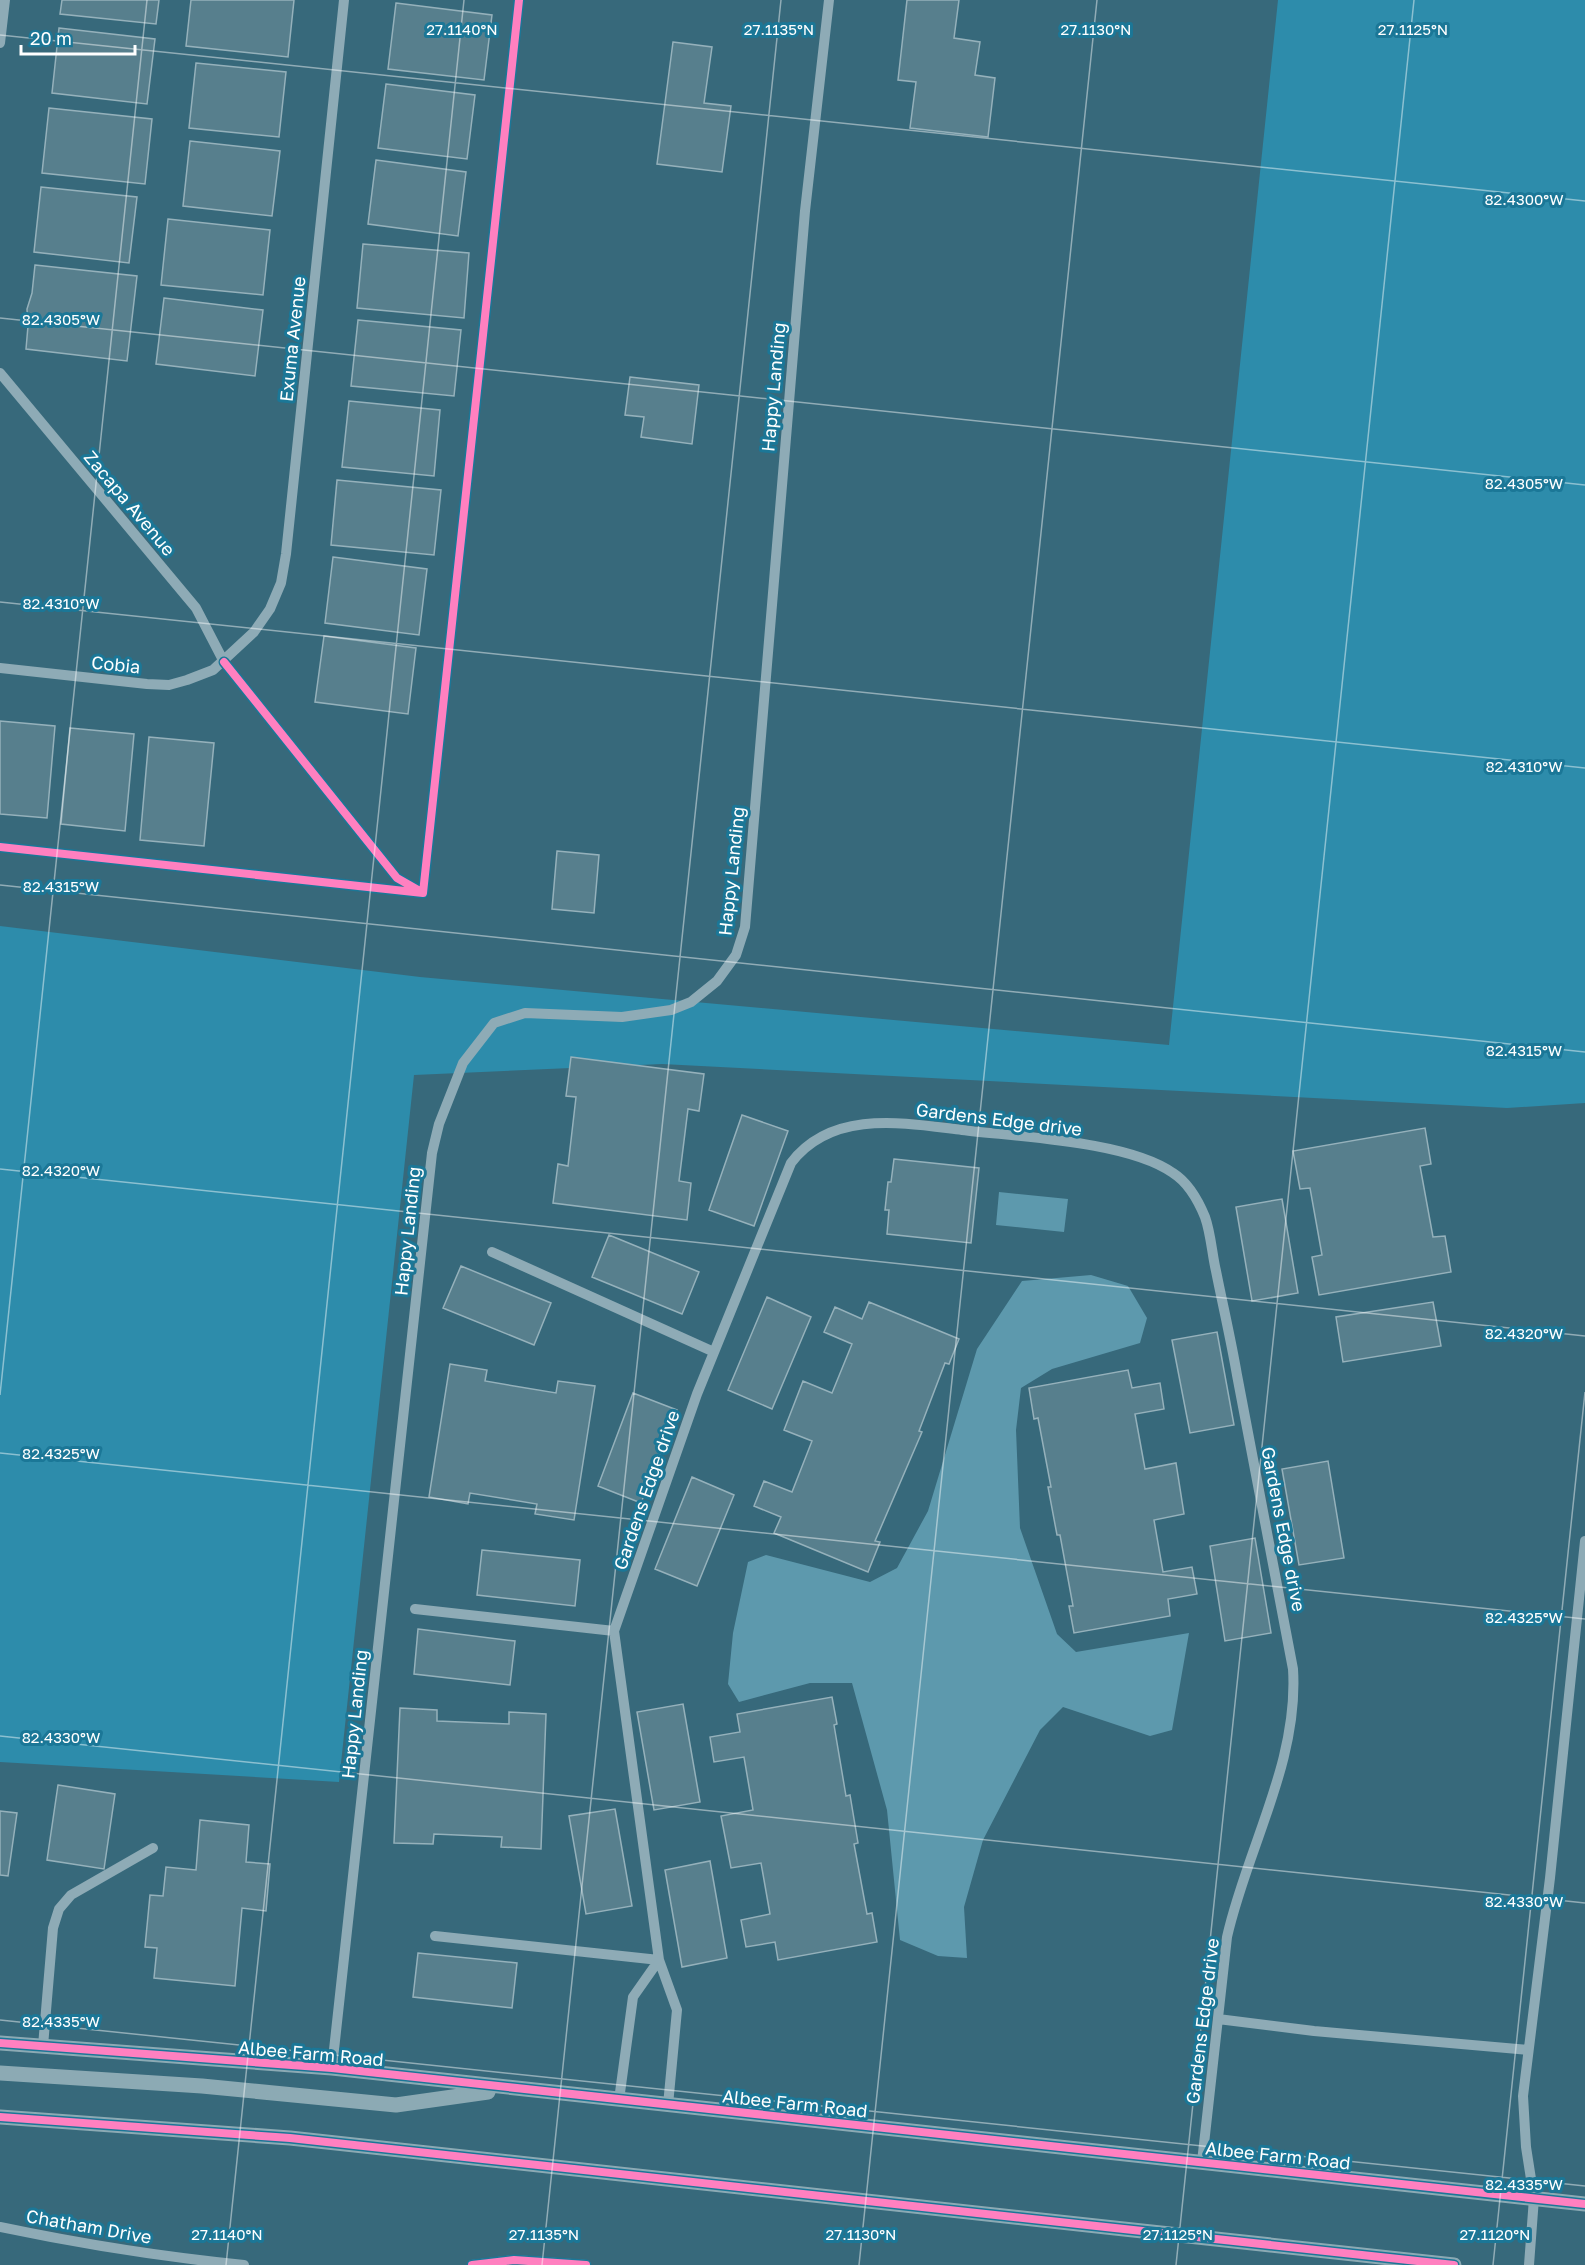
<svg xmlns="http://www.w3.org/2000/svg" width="1585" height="2265" viewBox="0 0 1585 2265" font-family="'Golos Text',sans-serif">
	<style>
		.green { fill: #2d8cab }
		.water { fill: #5d99ad }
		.building { fill: #577f8d; stroke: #95b1bb; stroke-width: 1.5 }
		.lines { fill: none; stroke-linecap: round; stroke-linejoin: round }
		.minor { stroke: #8eabb6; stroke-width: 10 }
		.major { stroke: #8caab4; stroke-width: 15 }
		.cycleway-casing { stroke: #1b7797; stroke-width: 11 }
		.cycleway { stroke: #ff80c0; stroke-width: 8 }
		.ticks { fill: none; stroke: #fff; stroke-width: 1.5; stroke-opacity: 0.45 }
		.labels { text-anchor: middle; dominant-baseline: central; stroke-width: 6; stroke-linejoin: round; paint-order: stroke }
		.street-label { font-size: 18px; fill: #fff; stroke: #1b7797 }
		.ticks-label { font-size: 15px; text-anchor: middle; fill: #fff; stroke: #1b7797; stroke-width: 6; stroke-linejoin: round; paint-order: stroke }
	</style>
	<rect width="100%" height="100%" fill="#37697b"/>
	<!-- green -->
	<path class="green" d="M1278,0H1585V1103L1507,1108L662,1064L414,1075L339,1782L0,1762V926L420,977L1169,1045Z"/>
	<!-- water -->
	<path class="water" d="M999,1192L1068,1199L1064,1232L996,1225Z
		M1091,1275L1128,1286L1147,1318L1140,1343L1052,1369L1021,1388L1016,1430L1020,1528L1057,1634L1076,1652L1189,1633L1172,1730L1150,1736L1063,1707L1040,1730L983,1840L964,1907L967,1958L938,1956L900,1940L887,1810L852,1683H810L739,1702L728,1684L733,1633L748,1562L766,1555L870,1582L897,1568L928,1511L977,1349L1022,1281Z"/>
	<!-- building -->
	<path class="building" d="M62,0H159L156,24L60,14Z
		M191,0H294L288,57L186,46Z
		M907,0H959L954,38L980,42L975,75L995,78L988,137L910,128L916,82L898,80Z
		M396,3L492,15L484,80L388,69Z
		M59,28L155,39L147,104L52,93Z
		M673,42L712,47L704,103L731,106L722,172L657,164Z
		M196,63L286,72L279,137L189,128Z
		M386,84L475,95L467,159L378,148Z
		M49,108L152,119L145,184L42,173Z
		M190,141L280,151L272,216L183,206Z
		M376,160L466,172L458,236L368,224Z
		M41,187L137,197L129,263L34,252Z
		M168,219L270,230L263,295L161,285Z
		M363,244L469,253L464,318L357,308Z
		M35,265L137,276L127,361L26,349L28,326L27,309L32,293Z
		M164,298L263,310L255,376L156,364Z
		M358,320L461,330L454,396L351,386Z
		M630,377L699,385L692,444L641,437L644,417L625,415Z
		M349,401L440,410L434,476L342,467Z
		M337,480L441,490L434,555L331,545Z
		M333,557L427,569L419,635L325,623Z
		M324,636L416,648L408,714L315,702Z
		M0,721L55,726L47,818L0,814Z
		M70,728L134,734L125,831L61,824Z
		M149,737L214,743L204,846L140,840Z
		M557,851L599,855L594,913L552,909Z
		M571,1057L704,1074L699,1111L688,1109L679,1181L691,1183L687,1220L553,1203L558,1164L568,1166L576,1097L566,1096Z
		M742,1115L788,1131L754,1226L709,1210Z
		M1425,1128L1431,1164L1420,1166L1433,1237L1445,1236L1451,1272L1319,1295L1312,1257L1322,1255L1310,1188L1300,1189L1293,1151Z
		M894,1159L979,1168L971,1243L887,1234L889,1210H885L888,1182H891Z
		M1282,1199L1298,1293L1252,1301L1236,1207Z
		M609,1235L699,1272L682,1314L592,1277Z
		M461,1266L551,1303L534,1345L443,1308Z
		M767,1297L811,1317L772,1409L728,1390Z
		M869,1302L959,1339L949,1364L945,1363L919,1431L922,1432L875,1541L880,1542L868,1572L774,1533L781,1517L754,1506L764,1481L792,1492L812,1441L784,1430L803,1381L832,1393L852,1344L824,1332L835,1307L862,1319Z
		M1433,1302L1441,1346L1343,1362L1336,1317Z
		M1217,1332L1234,1425L1190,1433L1172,1340Z
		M450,1364L487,1370L485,1381L556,1393L558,1381L595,1386L574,1520L535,1514L537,1504L470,1493L468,1504L429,1497Z
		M1128,1370L1132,1388L1160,1383L1164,1409L1135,1414L1145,1469L1176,1463L1184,1514L1154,1520L1163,1572L1192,1567L1197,1594L1168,1599L1170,1616L1074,1633L1069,1606H1073L1060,1535H1057L1048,1487H1051L1038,1418L1034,1419L1029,1388Z
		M633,1393L677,1410L641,1503L598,1486Z
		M1328,1461L1344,1558L1299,1565L1282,1469Z
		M692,1477L734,1495L697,1586L655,1569Z
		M1255,1538L1271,1633L1225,1641L1210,1546Z
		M482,1550L580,1560L575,1606L477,1595Z
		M418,1629L515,1641L510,1685L414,1674Z
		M832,1697L837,1724L834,1725L846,1796L850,1795L858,1843L854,1844L867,1914L872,1913L877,1942L778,1960L775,1942L746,1947L741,1920L770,1914L761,1863L731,1868L721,1816L753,1810L744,1757L714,1762L710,1737L740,1732L737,1714Z
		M683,1704L700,1802L654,1810L637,1712Z
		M400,1708L437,1710V1721L509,1724V1712L546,1714L541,1849L501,1847L502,1837L434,1834L433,1844L394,1843Z
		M58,1785L115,1794L104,1869L47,1860Z
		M615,1809L632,1906L586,1914L569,1816Z
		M0,1811L17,1813L8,1876L0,1875Z
		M200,1820L249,1825L246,1862L270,1864L266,1911L242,1908L235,1986L154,1978L157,1948L145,1947L150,1895L163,1896L166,1867L196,1870Z
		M710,1861L727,1958L682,1967L665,1870Z
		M418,1953L517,1963L512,2008L413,1997Z"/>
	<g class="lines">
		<!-- minor -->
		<path class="minor" d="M0,43L5,0
			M0,373L196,608L224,662
			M0,668L147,684L169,685L187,680L213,670L254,632L270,609L281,583L286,554L344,0
			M492,1252L714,1352
			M415,1609L614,1631
			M435,1936L659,1960
			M1218,2019L1314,2031L1528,2050
			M43,2046L53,1928L59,1909L71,1895L153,1848
			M332,2068L432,1153L439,1124L463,1063L494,1023L525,1013L622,1017L671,1010L691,1002L717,981L736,955L745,927L805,211L829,0
			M619,2100L633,1997L659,1960
			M668,2105L677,2010L659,1960L614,1631L697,1394L791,1163C832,1109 904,1123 962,1130C1019,1137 1128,1141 1173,1173C1189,1183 1198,1200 1205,1217C1211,1234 1212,1254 1216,1271C1223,1306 1231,1340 1237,1375C1256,1473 1275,1571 1293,1669C1299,1762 1247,1848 1227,1937L1202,2162
			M0,2227C81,2244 162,2257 244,2265
			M472,2265L514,2260L586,2265
			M1529,2265L1534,2198L1526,2147L1523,2096L1550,1878L1585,1541"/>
		<!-- major -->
		<path class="major" d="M0,2043L332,2068L1585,2204
			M0,2073L202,2086L396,2105L488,2092
			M0,2117L290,2138L1454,2265"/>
		<!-- cycleway casing -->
		<g class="cycleway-casing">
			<path id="cycleway" d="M224,662L397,878L418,890
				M0,847L423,893L519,0
				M0,2043L332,2068L1585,2204
				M0,2117L290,2138L1454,2265
				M472,2265L514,2260L586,2265"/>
		</g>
		<!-- cycleway -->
		<use href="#cycleway" class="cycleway"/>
	</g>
	<!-- ticks -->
	<path class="ticks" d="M0,35L1585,201M0,318L1585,485M0,602L1585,768M0,885L1585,1052M0,1169L1585,1336M0,1395L147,0M0,1453L1585,1619M0,1736L1585,1903M0,2020L1585,2186M226,2265L464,0M542,2265L781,0M859,2265L1097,0M1176,2265L1414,0M1493,2265L1585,1392"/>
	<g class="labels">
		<!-- street labels -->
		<g class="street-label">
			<text transform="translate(292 339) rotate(-84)">Exuma Avenue</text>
			<text transform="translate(773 387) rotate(-85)">Happy Landing</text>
			<text transform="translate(130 503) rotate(50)">Zacapa Avenue</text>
			<text transform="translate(116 664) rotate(6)">Cobia</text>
			<text transform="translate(731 871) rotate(-84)">Happy Landing</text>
			<text transform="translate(999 1119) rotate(7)">Gardens Edge drive</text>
			<text transform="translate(407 1231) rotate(-84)">Happy Landing</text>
			<text transform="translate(646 1490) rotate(-71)">Gardens Edge drive</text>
			<text transform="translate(1284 1529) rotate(79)">Gardens Edge drive</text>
			<text transform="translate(354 1714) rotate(-84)">Happy Landing</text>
			<text transform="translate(1202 2021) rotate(-83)">Gardens Edge drive</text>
			<text transform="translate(311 2053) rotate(5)">Albee Farm Road</text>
			<text transform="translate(795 2103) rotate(6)">Albee Farm Road</text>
			<text transform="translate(1278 2155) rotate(6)">Albee Farm Road</text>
			<text transform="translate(89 2226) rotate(10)">Chatham Drive</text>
		</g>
	</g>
	<g class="ticks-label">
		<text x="462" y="35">27.1140°N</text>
		<text x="779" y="35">27.1135°N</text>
		<text x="1096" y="35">27.1130°N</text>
		<text x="1413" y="35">27.1125°N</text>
		<text x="1524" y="205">82.4300°W</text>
		<text x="61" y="325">82.4305°W</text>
		<text x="1524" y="489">82.4305°W</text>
		<text x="61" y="609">82.4310°W</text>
		<text x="1524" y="772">82.4310°W</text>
		<text x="61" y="892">82.4315°W</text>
		<text x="1524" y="1056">82.4315°W</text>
		<text x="61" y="1176">82.4320°W</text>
		<text x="1524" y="1339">82.4320°W</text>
		<text x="61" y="1459">82.4325°W</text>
		<text x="1524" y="1623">82.4325°W</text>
		<text x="61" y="1743">82.4330°W</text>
		<text x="1524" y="1907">82.4330°W</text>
		<text x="61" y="2027">82.4335°W</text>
		<text x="1524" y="2190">82.4335°W</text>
		<text x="227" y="2240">27.1140°N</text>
		<text x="544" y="2240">27.1135°N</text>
		<text x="861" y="2240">27.1130°N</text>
		<text x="1178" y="2240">27.1125°N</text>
		<text x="1495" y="2240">27.1120°N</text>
	</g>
	<!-- scale -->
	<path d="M21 45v9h114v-9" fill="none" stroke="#ffffff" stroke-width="3"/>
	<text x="30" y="45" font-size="18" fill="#ffffff" stroke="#1b7797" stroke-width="4.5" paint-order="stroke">20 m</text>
</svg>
